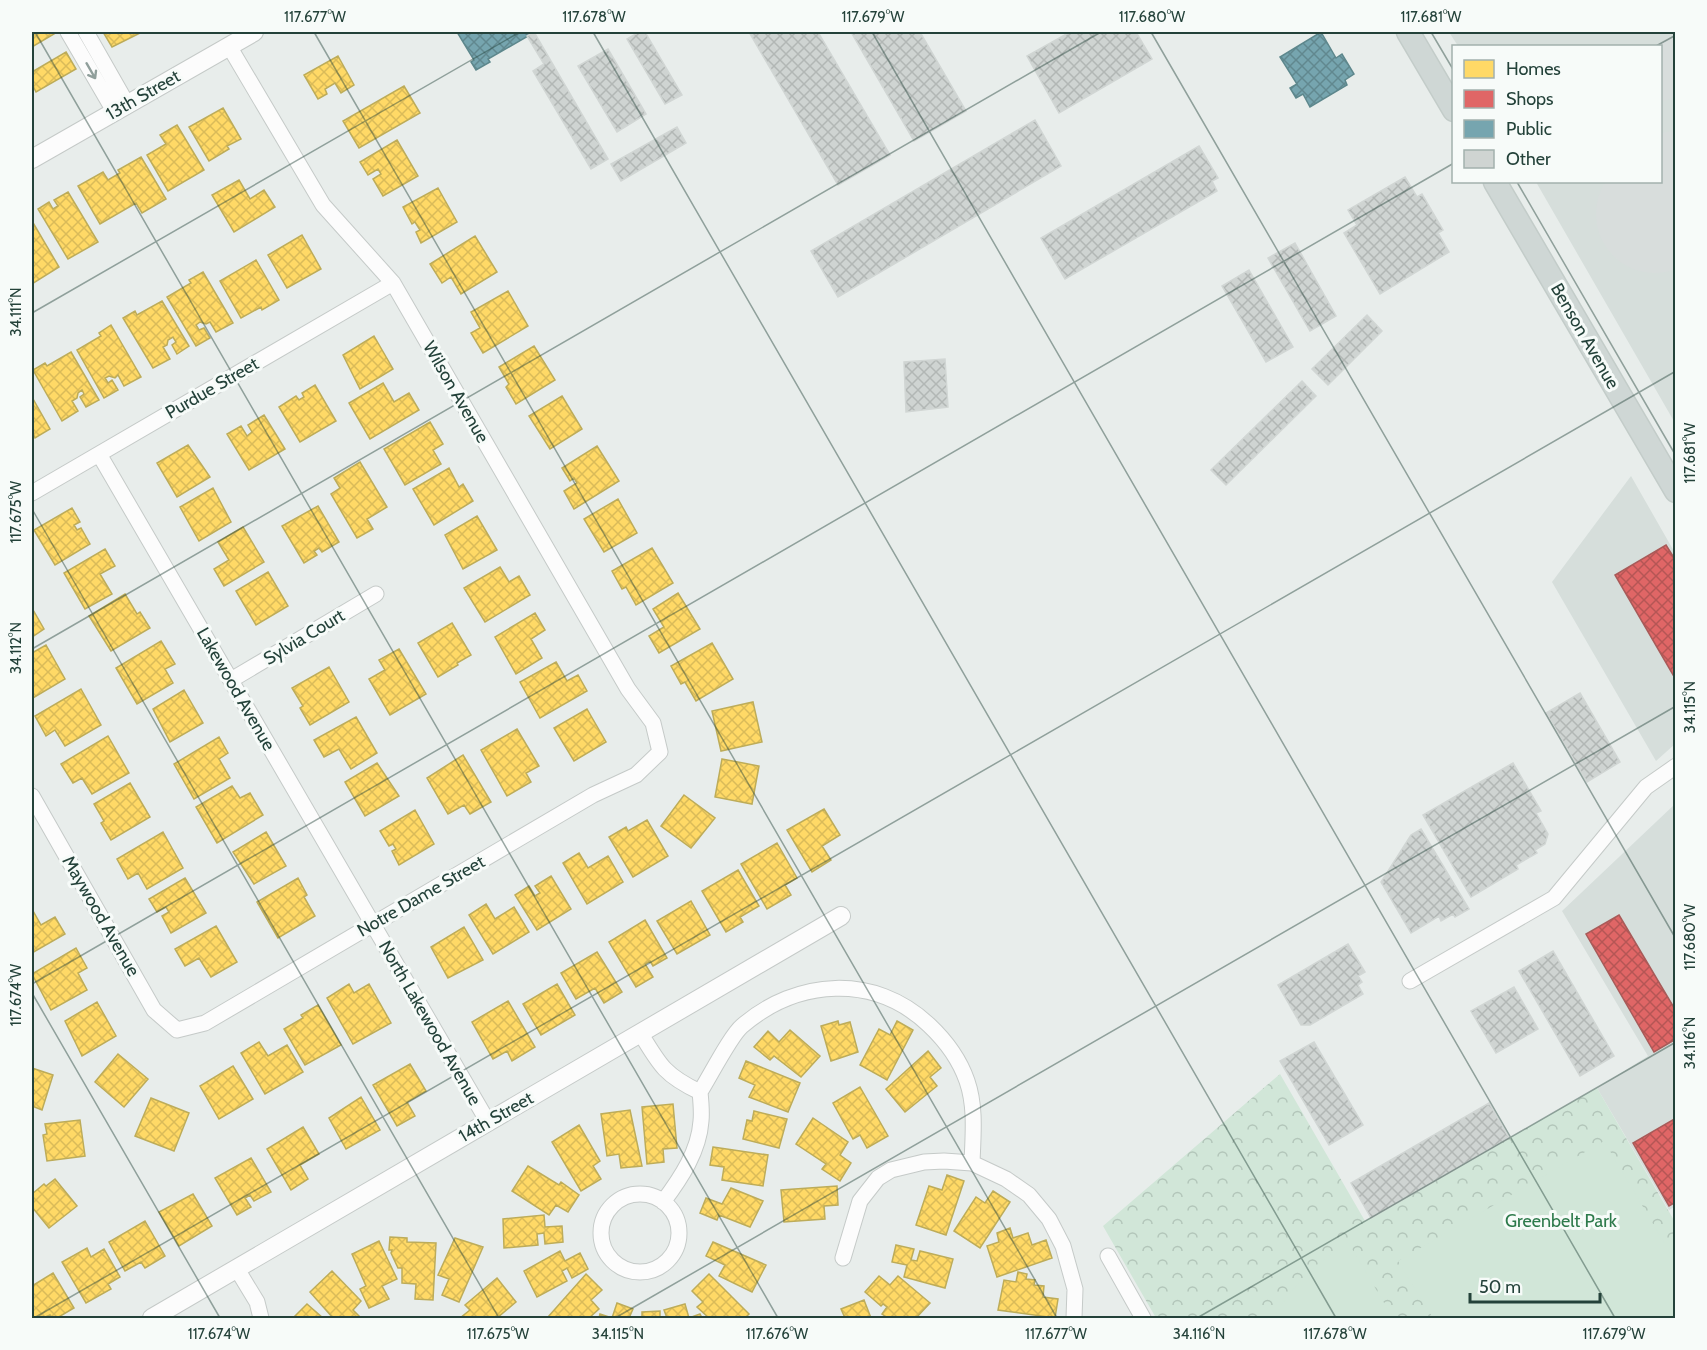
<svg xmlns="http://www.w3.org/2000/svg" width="1707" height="1350" viewBox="0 0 1707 1350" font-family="Cabin,sans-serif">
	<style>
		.built { fill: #d6dedb }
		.park { fill: url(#park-crowns) }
		.pitch { fill: #d1e6d8 }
		.homes { fill: url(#homes-cross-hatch); stroke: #bdac59; stroke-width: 1.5 }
		.shops { fill: url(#shops-cross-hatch); stroke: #a85b59; stroke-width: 1.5 }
		.public { fill: url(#public-cross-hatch); stroke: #5d878c; stroke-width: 1.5 }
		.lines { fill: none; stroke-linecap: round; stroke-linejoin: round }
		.taxiway { stroke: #d8dddc; stroke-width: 46 }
		.runway { stroke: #d8dddc; stroke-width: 118 }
		.building { fill: url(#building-cross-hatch); stroke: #d1d6d4; stroke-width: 1.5 }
		.minor-casing { stroke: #c5cac8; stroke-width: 17 }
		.tertiary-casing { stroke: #c5cac8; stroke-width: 20 }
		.primary-casing { stroke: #c3ccc9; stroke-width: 25 }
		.minor { stroke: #fcfcfc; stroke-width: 15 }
		.tertiary { stroke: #fcfcfc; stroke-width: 18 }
		.primary { stroke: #cfd7d5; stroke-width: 22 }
		.oneway { stroke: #909f9b }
		.ticks { fill: none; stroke: #24423a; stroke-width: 1.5; stroke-opacity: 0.45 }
		.labels { text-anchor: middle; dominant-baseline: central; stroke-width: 6; stroke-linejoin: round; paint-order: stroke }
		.street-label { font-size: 18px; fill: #24423a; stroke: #f7fbf9 }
		.park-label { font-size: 18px; fill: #2d7a4b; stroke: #f7fbf9 }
		.neatline { fill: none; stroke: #24423a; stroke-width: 2 }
		.ticks-label { font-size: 15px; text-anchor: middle; fill: #24423a }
	</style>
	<defs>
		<pattern id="park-crowns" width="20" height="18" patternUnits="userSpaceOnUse" patternTransform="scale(1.5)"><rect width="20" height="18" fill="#d1e6d8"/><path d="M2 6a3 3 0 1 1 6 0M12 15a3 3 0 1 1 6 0" fill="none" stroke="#b3c6ba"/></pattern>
		<pattern id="homes-cross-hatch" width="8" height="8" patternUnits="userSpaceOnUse" patternTransform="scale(1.5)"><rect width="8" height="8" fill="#ffd966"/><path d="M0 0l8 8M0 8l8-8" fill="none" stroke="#dabb59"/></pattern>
		<pattern id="shops-cross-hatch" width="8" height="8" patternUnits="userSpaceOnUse" patternTransform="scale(1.5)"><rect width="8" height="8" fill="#e06666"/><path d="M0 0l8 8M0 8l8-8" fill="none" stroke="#b55655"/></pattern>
		<pattern id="public-cross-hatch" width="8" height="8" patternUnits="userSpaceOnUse" patternTransform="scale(1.5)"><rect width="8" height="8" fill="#76a5af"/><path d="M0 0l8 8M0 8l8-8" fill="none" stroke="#61888f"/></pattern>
		<pattern id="building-cross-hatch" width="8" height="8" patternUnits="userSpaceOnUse" patternTransform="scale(1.5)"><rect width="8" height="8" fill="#cfd4d2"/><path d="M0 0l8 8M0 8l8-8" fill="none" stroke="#b2b7b5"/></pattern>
	</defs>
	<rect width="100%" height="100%" fill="#e8edeb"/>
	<!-- built -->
	<path class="built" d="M1449,32H1675V423L1536,182H1660V46H1458Z
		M1631,476L1675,553V744L1656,761L1552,582Z
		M1675,804L1676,1206L1669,1210L1597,1088L1648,1056L1562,911Z"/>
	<!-- park -->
	<path class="park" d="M1280,1074L1365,1221L1597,1088L1675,1222V1318H1156L1103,1226Z"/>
	<!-- pitch -->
	<path class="pitch" d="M1604,1141L1675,1261V1318H1433L1398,1261Z
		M1348,1242L1393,1318H1274C1293,1284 1315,1264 1348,1242Z"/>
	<!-- homes -->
	<path class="homes" d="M32,32H53L54,34L32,47Z
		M103,32H142L112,47Z
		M66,52L76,69L36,92L32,84V72Z
		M338,56L354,85L341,93L335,83L325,89L327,94L318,99L304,75Z
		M404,86L420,113L359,148L343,121Z
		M223,108L241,139L227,146L229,149L209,161L189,127Z
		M177,125L204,170L168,191L147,155L166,144L160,135Z
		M397,140L418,176L383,196L373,179L381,174L378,169L368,175L360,162Z
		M141,157L166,199L142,213L136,203L100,224L78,186L103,172L108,180L120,173L118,170Z
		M239,180L250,199L264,190L275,207L234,232L212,195Z
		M438,188L457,222L421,243L416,232L420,230L415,222L412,224L403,207Z
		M68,192L98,242L68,259L38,209L49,202L53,209L58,206L54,200Z
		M32,221L59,267L32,284Z
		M302,235L321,269L287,288L268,255Z
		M475,236L497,272L461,294L451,277L442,283L430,264Z
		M256,260L279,300L262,310L261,307L241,318L220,281Z
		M203,272L233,323L216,332L210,322L206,324L200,322L196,325L199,330L204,328L210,338L196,346L167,297L191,283L189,280Z
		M508,291L528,326L483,353L471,333L480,328L471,312Z
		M162,301L189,346L177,354L172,345L176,342L173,337L168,340L167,345L163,347L170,359L153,368L123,318L135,311L137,315Z
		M111,325L141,377L124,386L118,375L115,378L109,376L105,378L108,383L112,380L118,390L104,398L77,350L101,336L99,333Z
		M374,336L393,369L360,389L343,355Z
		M534,346L555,380L516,404L506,387L509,384L499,367Z
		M71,352L99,400L86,407L80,397L84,394L82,390L78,393L77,398L72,401L78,411L62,421L33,370L45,363L47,366Z
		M383,383L394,402L409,393L419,410L370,439L349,403Z
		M315,385L336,421L300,442L279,407L296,396L299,400L304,397L302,393Z
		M562,396L582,429L550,449L529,416Z
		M32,397L50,429L35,438L32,431Z
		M264,415L285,449L249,470L227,434L241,426L247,436L252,432L248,425Z
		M430,422L443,444L433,450L441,464L405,485L384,449Z
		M188,445L210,477L177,497L157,463Z
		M597,446L619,481L574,509L564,491L577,483L574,478L570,481L562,468Z
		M360,462L387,507L367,519L373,529L357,538L331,494L340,488L334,478Z
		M449,468L459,487L463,484L473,501L434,525L413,489Z
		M213,488L231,522L199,541L180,507Z
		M618,499L637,533L604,552L584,519Z
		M318,506L339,542L322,552L319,548L314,551L317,555L304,563L282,526Z
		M72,508L80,522L74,525L77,530L81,528L90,544L55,565L34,530Z
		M477,516L497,550L463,569L445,535Z
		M243,527L264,562L224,586L214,569L229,560L218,542Z
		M652,548L673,583L636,605L626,587L622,589L612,571Z
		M105,549L115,566L100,574L112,594L85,609L64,573Z
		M500,567L509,582L519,576L530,595L485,622L464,588Z
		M268,572L288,606L256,625L236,591Z
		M678,593L700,629L659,653L649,636L664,627L653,609Z
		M125,594L137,614L140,612L150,628L111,651L89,616Z
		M32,608L44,629L32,637Z
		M535,613L545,630L531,639L542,658L516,674L495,637Z
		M452,623L471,655L457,663L458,665L438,677L418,643Z
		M161,641L175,664L165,669L173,683L137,704L116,668Z
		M712,643L733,679L696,701L685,682L681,684L671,666Z
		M46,645L65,679L33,698L32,653Z
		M399,649L426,694L390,715L369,679L385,670L379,660Z
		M556,662L567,681L578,675L587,691L540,718L520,682Z
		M329,667L349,702L310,725L300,708L303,706L292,688Z
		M81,689L101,725L65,746L55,730L46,736L35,716Z
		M184,690L203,723L170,742L153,709Z
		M753,702L762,742L721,751L712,711Z
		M587,709L606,742L574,761L554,728Z
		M356,717L377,753L351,769L339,749L324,757L314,740Z
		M517,729L539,766L526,773L531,782L507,796L481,750Z
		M108,736L129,773L92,794L82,778L73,783L61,764Z
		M219,737L228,753L219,759L230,778L194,799L174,764Z
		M463,755L491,802L470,814L464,805L448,814L427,778Z
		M722,759L759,766L752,804L715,797Z
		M377,763L399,796L365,816L345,782Z
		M130,783L150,817L111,840L101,823L104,821L94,804Z
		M232,786L240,798L250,793L263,815L217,843L196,807Z
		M684,795L715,818L691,848L661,826Z
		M824,809L840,835L822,846L831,860L812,872L787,830Z
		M415,810L434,844L399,865L392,851L396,849L393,844L389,846L380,831Z
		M647,820L668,856L633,877L609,837L626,827L628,831Z
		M163,832L183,868L147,889L138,873L128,879L117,859Z
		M266,832L286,866L254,884L233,852Z
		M777,843L797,878L785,885L791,895L767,909L741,864Z
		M579,853L588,868L608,856L623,882L587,904L563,863Z
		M738,870L759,906L740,917L743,922L726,932L702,891Z
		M551,876L571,909L537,930L515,895L529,886L535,896L540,893L535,886Z
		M185,878L206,913L171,933L162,916L169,912L166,907L157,912L149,899Z
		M298,878L307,895L304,897L315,916L278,938L257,902Z
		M691,901L710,935L677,954L657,921Z
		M486,904L495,919L514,907L529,932L493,954L469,915Z
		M32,909L41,925L55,917L65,934L32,953Z
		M645,920L667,958L653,966L650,961L645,964L653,977L636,987L609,942Z
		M216,926L237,962L211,977L199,958L185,966L175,949Z
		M464,927L483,960L448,978L431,947Z
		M76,948L87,968L78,973L87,990L51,1010L32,974Z
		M597,952L622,992L604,1003L595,988L576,999L561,973Z
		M349,984L354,993L369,984L391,1023L353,1044L327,998Z
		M557,984L575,1015L541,1035L523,1004Z
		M508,1001L535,1047L512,1061L507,1051L493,1059L472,1022Z
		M97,1002L116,1036L82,1056L65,1021Z
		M318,1005L341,1045L305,1065L284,1029L303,1018L301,1015Z
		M838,1021L839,1025L850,1022L858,1052L831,1061L821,1026Z
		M897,1021L913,1030L887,1080L860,1065L879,1029L890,1035Z
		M790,1030L820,1056L801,1077L774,1056L770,1060L754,1047L768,1031L779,1042Z
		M259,1042L268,1056L287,1045L303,1072L265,1094L241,1053Z
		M928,1051L941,1068L930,1077L937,1086L905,1112L886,1089Z
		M118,1054L148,1079L124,1107L95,1082Z
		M746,1061L800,1083L788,1112L749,1097L755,1085L739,1078Z
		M410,1064L426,1091L407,1102L415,1116L397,1126L373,1085Z
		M233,1066L253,1099L219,1119L200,1086Z
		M32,1068L53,1075L42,1110L32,1106Z
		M860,1087L888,1136L867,1148L860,1135L853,1139L833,1103Z
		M361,1097L380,1130L346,1149L329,1118Z
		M151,1098L189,1113L174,1151L135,1136Z
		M673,1104L677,1148L663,1149L664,1162L647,1164L642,1107Z
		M630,1110L642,1166L621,1168L619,1154L607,1156L601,1114Z
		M754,1111L787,1119L779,1148L743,1139L747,1120L752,1121Z
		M813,1118L848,1142L840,1155L851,1163L840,1181L822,1169L826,1164L796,1144Z
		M80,1120L85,1156L47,1161L43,1135L47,1134L45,1124Z
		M579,1125L600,1161L593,1166L601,1179L581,1191L552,1142Z
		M303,1127L319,1154L300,1165L308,1179L291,1190L267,1149Z
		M713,1147L768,1155L763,1186L722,1180L724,1167L710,1165Z
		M251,1158L271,1192L254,1201L250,1195L245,1198L251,1207L237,1215L215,1178Z
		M528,1166L559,1185L561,1182L579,1195L568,1212L556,1205L549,1215L512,1191Z
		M947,1175L964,1181L946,1235L916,1225L929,1186L942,1190Z
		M55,1179L77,1206L49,1228L32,1207V1194L44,1184L46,1186Z
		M837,1186L838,1205L824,1206L825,1219L784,1222L781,1190Z
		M731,1188L763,1201L750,1227L719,1215L717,1220L700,1213L706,1198L722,1204Z
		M993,1191L1010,1202L980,1248L954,1231L976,1197L985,1203Z
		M193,1194L212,1226L179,1246L159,1212Z
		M544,1215L545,1227L562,1226L563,1242L545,1244L544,1233L537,1234L538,1245L504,1248L503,1219Z
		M145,1221L165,1256L145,1268L141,1262L125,1271L109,1242Z
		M1010,1228L1013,1238L1028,1233L1032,1245L1046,1240L1052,1258L997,1277L987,1246L999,1242L997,1233Z
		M390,1237L407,1238V1242L436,1243L433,1300L415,1299L416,1284L402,1283V1268H398L391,1253L392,1250H389Z
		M455,1238L483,1247L459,1302L442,1295L449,1279L438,1275Z
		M379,1241L397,1279L382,1286L389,1299L369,1308L360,1289L366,1286L352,1254Z
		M713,1242L766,1265L752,1292L719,1276L725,1265L706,1256Z
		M896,1245L914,1249L911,1260L917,1261L920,1251L953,1259L945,1288L904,1277L907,1265L892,1262Z
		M87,1248L91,1257L104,1249L120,1277L108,1284L111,1289L86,1303L62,1262Z
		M560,1251L565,1261L580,1253L588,1269L572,1278L567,1268L562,1271L567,1281L537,1297L524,1271Z
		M332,1271L361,1301L353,1310L361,1318H333L310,1292Z
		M1018,1272L1027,1274L1026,1279L1035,1280L1034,1285L1044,1286L1043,1297L1058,1299L1055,1318L998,1310L1004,1280L1016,1282Z
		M53,1273L74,1308L57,1318H52L50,1315L43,1318H32V1286Z
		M586,1274L602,1290L591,1300L599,1309L589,1318H549L548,1317Z
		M709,1274L749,1314L745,1318H709L697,1307L703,1302L692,1291Z
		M879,1276L890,1285L898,1276L930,1303L916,1318H888L882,1314L887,1307L883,1304L881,1306L865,1292Z
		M497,1278L516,1302L497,1318H460L470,1310L465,1305Z
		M864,1300L871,1318H845L841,1309Z
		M617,1303L633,1309L629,1318H599L600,1314L612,1318Z
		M307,1304L323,1318H293Z
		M685,1304L689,1318L700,1314L702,1318H667L664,1310Z
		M660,1311V1318H642V1312Z"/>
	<!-- shops -->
	<path class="shops" d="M1666,545L1676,561V680L1615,575Z
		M1619,915L1676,1011V1039L1654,1052L1586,934Z
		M1676,1118V1202L1669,1206L1633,1143Z"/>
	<!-- public -->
	<path class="public" d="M457,32H535L488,59L490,62L476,70L471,62L474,60Z
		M1321,32L1336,58L1342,54L1354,74L1345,80L1347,85L1310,107L1303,94L1296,98L1290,88L1297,84L1280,57Z"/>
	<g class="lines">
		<!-- taxiway -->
		<path class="taxiway" d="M1660,78L1676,60
			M1660,156L1676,168"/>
		<!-- runway -->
		<path class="runway" d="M1655,214L1676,190"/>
	</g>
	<!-- building -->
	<path class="building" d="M534,32L608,159L591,169L533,71L544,64L527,36Z
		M639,32H645L682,95L665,104L627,39Z
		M749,32H818L890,155L838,185Z
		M851,32H920L966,111L914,141Z
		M1070,32H1136L1152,59L1059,113L1027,56Z
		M608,49L646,114L617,132L578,66Z
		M1035,120L1061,166L838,297L811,251Z
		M677,127L686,143L621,181L611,164Z
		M1199,146L1218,178L1212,181L1217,191L1065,279L1041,238Z
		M1405,177L1417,197L1422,194L1443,230L1438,233L1449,252L1380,294L1344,233L1357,225L1348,210Z
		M1295,243L1336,316L1310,331L1268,258Z
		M1249,270L1293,347L1266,362L1222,286Z
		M1367,315L1382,331L1328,385L1312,369Z
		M945,359L948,407L906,412L904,362Z
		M1302,381L1316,396L1226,485L1211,470Z
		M1580,693L1620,762L1587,782L1546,713Z
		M1513,763L1541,811L1536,813L1548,834L1545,844L1535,850L1537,853L1516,865L1518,869L1471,897L1423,815Z
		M1421,829L1469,909L1455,917L1453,914L1441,921L1439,916L1411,933L1381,882L1411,835Z
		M1348,944L1365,972L1358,976L1362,982L1358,985L1363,994L1310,1025H1301L1278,985Z
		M1553,951L1614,1056L1580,1076L1519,971Z
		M1514,987L1538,1029L1496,1053L1471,1011Z
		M1314,1042L1363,1125L1329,1145L1280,1061Z
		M1489,1103L1509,1138L1371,1218L1351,1183Z"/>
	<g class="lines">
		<!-- minor casing -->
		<g class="minor-casing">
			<path id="minor" d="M68,32L114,111
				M86,32L127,104
				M99,454L488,1122
				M32,493L393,283
				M231,680L376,594
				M32,796L154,1010L177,1030L205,1023L593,795L636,775L660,752L653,723L628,689L393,283L323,205L229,46
				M1410,981L1554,898L1646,787L1676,766
				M641,1034C660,1066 666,1076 700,1092
				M700,1092C709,1078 731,1035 742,1026C797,979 874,973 929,1025C946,1041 959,1058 967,1081C976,1107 973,1135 972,1163
				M601 1233a39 39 0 1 1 78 0a39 39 0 1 1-78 0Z
				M663,1202C681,1178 699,1151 701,1121C702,1112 701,1102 700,1092
				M1108,1256L1143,1318
				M843,1258L860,1201L878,1178L891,1170L924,1162L944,1161L972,1163L1006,1179L1029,1195L1049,1219L1063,1246L1075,1289L1074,1318
				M237,1269L257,1302L261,1318"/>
		</g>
		<!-- tertiary casing -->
		<g class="tertiary-casing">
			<path id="tertiary" d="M32,159L254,32
				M152,1318L841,916"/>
		</g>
		<!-- primary casing -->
		<g class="primary-casing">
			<path id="primary" d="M1408,32L1454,110
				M1495,182L1676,491"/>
		</g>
		<!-- minor -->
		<use href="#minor" class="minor"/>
		<!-- tertiary -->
		<use href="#tertiary" class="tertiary"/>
		<!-- primary -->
		<use href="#primary" class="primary"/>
	</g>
	<!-- one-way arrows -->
	<defs><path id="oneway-shaft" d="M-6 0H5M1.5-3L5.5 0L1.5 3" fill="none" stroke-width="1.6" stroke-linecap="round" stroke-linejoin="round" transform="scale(1.5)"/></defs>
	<use class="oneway" href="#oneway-shaft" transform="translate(91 71) rotate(60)"/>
	<!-- ticks -->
	<path class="ticks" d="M35,32L778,1318M314,32L1057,1318M593,32L1336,1318M872,32L1615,1318M1151,32L1676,939M1431,32L1454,71M1656,46L1676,35M1517,182L1676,456M32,313L520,32M32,509L499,1318M32,649L1101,32M32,984L1454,163M32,993L220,1318M34,1318L1676,371M615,1318L1676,706M1197,1318L1676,1042"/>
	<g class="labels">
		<!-- street labels -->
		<g class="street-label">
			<text transform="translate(143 95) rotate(-30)">13th Street</text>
			<text transform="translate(1585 336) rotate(60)">Benson Avenue</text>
			<text transform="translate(212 388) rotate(-30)">Purdue Street</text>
			<text transform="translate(456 392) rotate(60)">Wilson Avenue</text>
			<text transform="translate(304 637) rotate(-31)">Sylvia Court</text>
			<text transform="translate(236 689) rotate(60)">Lakewood Avenue</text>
			<text transform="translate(421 896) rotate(-30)">Notre Dame Street</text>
			<text transform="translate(101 916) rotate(60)">Maywood Avenue</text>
			<text transform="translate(430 1023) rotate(60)">North Lakewood Avenue</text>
			<text transform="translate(496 1117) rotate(-30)">14th Street</text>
		</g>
		<!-- park labels -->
		<g class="park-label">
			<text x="1561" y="1221">Greenbelt Park</text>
		</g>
	</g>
	<!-- border -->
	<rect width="1707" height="1350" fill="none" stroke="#f7fbf9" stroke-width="66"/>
	<!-- legend -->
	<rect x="1452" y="45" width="210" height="138" fill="#f7fbf9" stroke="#a3b1ad" stroke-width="1.5"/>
	<rect x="1464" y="60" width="30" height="18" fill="#ffd966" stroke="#a3b1ad" stroke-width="1.5"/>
	<text x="1506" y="75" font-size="18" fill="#24423a">Homes</text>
	<rect x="1464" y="90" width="30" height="18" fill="#e06666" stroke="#a3b1ad" stroke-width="1.5"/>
	<text x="1506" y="105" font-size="18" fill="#24423a">Shops</text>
	<rect x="1464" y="120" width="30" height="18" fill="#76a5af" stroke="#a3b1ad" stroke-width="1.5"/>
	<text x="1506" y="135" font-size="18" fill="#24423a">Public</text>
	<rect x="1464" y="150" width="30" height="18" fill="#cfd4d2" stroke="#a3b1ad" stroke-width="1.5"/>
	<text x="1506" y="165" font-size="18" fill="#24423a">Other</text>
	<!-- scale -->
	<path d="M1470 1293v9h130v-9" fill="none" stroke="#24423a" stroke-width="3"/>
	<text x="1479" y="1293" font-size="18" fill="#24423a" stroke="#f7fbf9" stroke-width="4.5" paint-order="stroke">50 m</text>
	<rect x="33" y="33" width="1641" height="1284" class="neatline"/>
	<g class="ticks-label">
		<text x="315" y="22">117.677°W</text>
		<text x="594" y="22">117.678°W</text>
		<text x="873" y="22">117.679°W</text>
		<text x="1152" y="22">117.680°W</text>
		<text x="1431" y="22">117.681°W</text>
		<text transform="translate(16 312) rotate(-90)" y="5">34.111°N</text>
		<text transform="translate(1690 453) rotate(-90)" y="5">117.681°W</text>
		<text transform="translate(16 512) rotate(-90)" y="5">117.675°W</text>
		<text transform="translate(16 648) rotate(-90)" y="5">34.112°N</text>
		<text transform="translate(1690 707) rotate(-90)" y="5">34.115°N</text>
		<text transform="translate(1690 937) rotate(-90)" y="5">117.680°W</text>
		<text transform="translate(16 995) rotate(-90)" y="5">117.674°W</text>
		<text transform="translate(1690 1043) rotate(-90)" y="5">34.116°N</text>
		<text x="219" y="1339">117.674°W</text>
		<text x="498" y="1339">117.675°W</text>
		<text x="618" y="1339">34.115°N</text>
		<text x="777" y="1339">117.676°W</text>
		<text x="1056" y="1339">117.677°W</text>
		<text x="1199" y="1339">34.116°N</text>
		<text x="1335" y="1339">117.678°W</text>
		<text x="1614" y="1339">117.679°W</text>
	</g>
</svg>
